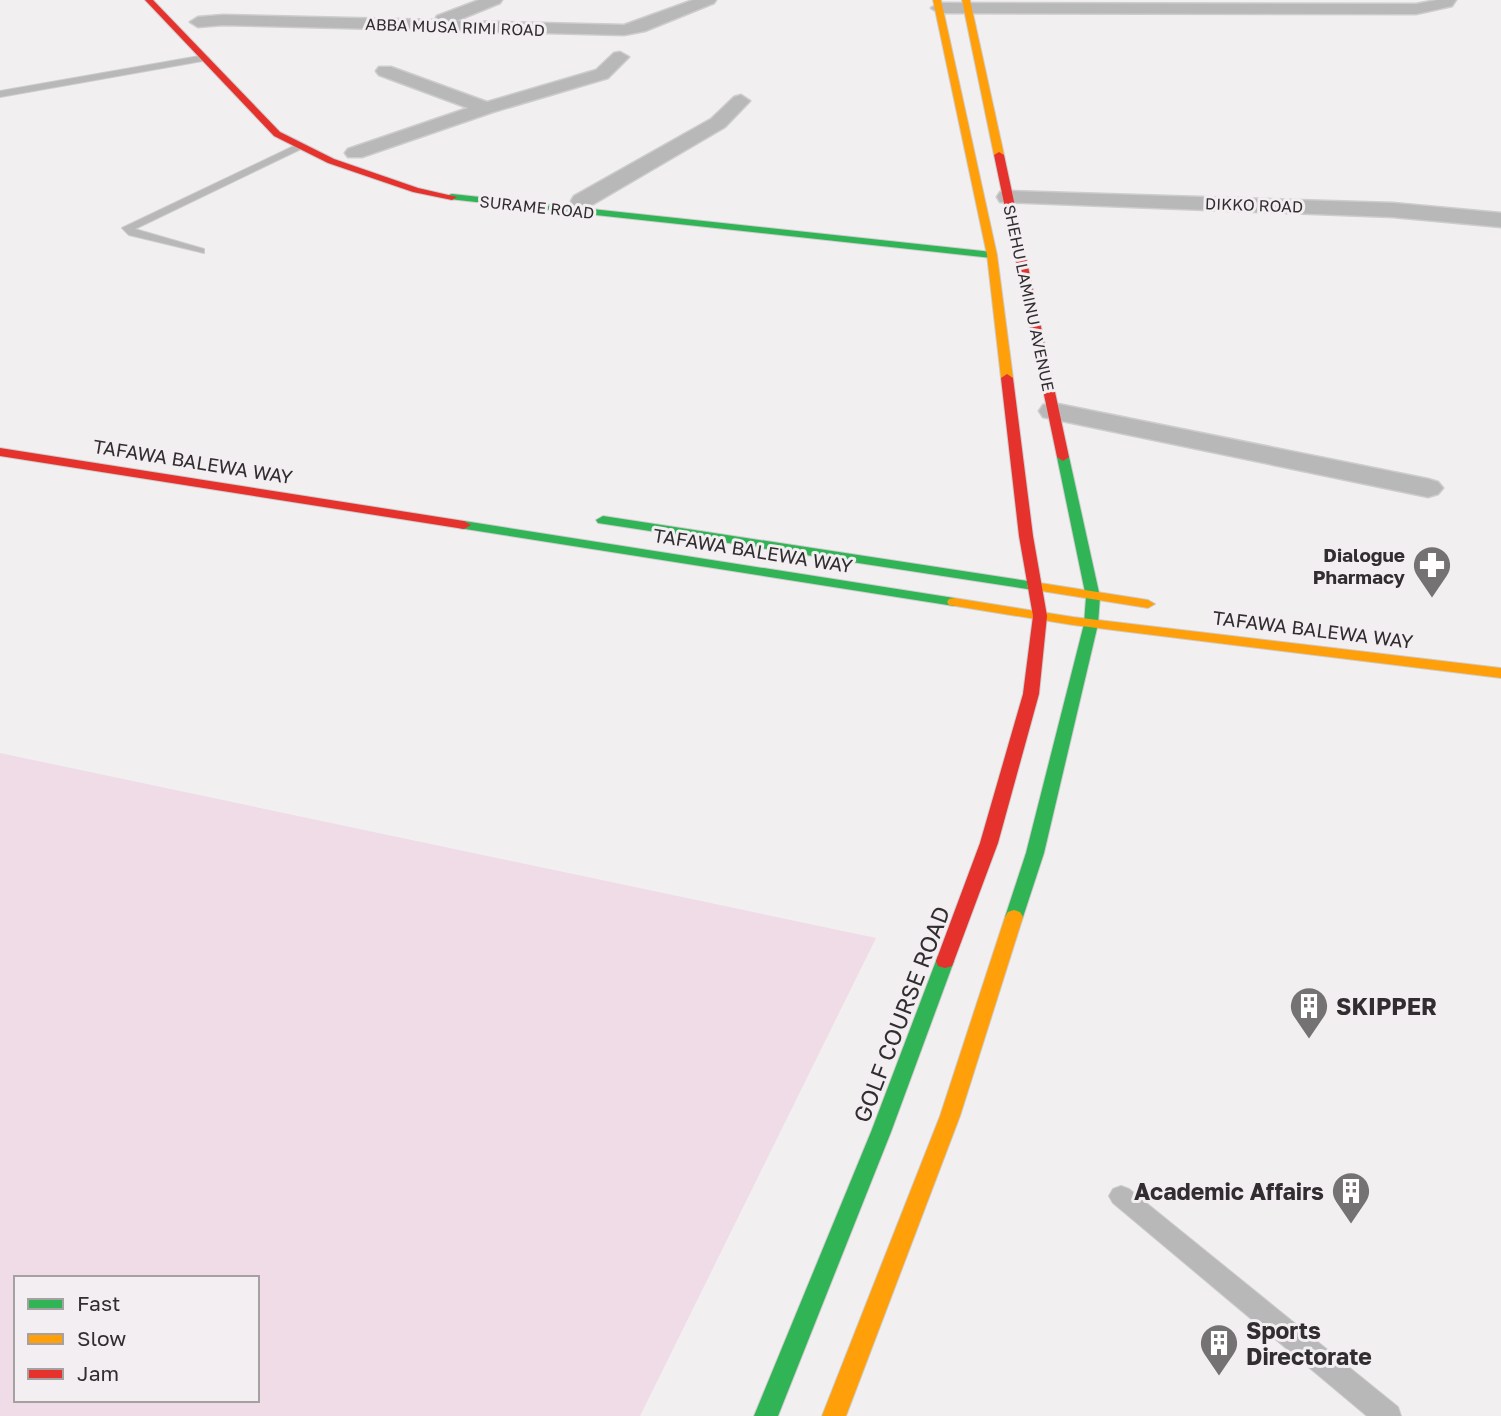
<svg xmlns="http://www.w3.org/2000/svg" width="1501" height="1416" viewBox="0 0 1501 1416" font-family="'Golos Text',sans-serif">
	<style>
		.green { fill: #efdce7; fill-rule: evenodd }
		.lines { fill: none; stroke-linecap: round; stroke-linejoin: round }
		.lane-casing { stroke: #cecdce; stroke-width: 2 }
		.street-casing { stroke: #cecdce; stroke-width: 3 }
		.fast-casing { stroke: #cecdce; stroke-width: 2 }
		.slow-casing { stroke: #cecdce; stroke-width: 2 }
		.jam-casing { stroke: #cecdce; stroke-width: 2 }
		.lane { fill: #b8b8b8; fill-rule: evenodd }
		.street { fill: #b8b8b8; fill-rule: evenodd }
		.fast { fill: #30b455; fill-rule: evenodd }
		.slow { fill: #ff9f0a; fill-rule: evenodd }
		.jam { fill: #e5322d; fill-rule: evenodd }
		.labels { text-anchor: middle; dominant-baseline: central; stroke-width: 6; stroke-linejoin: round; paint-order: stroke }
		.far-street-label { font-size: 16px; fill: #302e2f; stroke: #f3eef1 }
		.street-label { font-size: 19px; fill: #302e2f; stroke: #f3eef1 }
		.poi-label { font-size: 19px; font-weight: bold; fill: #302e2f; stroke: #f3eef1; text-anchor: end }
		.near-poi-label { font-size: 23px; font-weight: bold; fill: #302e2f; stroke: #f3eef1; text-anchor: start }
		.near-street-label { font-size: 23px; fill: #302e2f; stroke: #f3eef1 }
	</style>
	<rect width="100%" height="100%" fill="#f2eff1"/>
	<!-- green -->
	<path class="green" d="M0,753L876,938L640,1416H0ZM16,1278H257V1400H16Z"/>
	<g class="lines">
		<!-- lane casing -->
		<g class="lane-casing">
			<path id="lane" d="M205,55L209,58L208,60L0,97V91Z
				M296,145L305,147L135,229L204,249V253L129,235L122,228Z
				M1121,1186L1129,1189L1398,1407L1401,1416H1367L1113,1203L1109,1196L1113,1189Z"/>
		</g>
		<!-- street casing -->
		<g class="street-casing">
			<path id="street" d="M479,0H502L500,3L456,21L624,25L693,0H716L714,3L645,31L624,35L223,25L198,27L190,22L198,17L223,15L435,20L437,16Z
				M1437,0H1456L1452,6L1416,14L939,13L931,8L939,3L1416,4Z
				M620,52L629,57L608,78L493,112L362,157H348L345,153L348,149L468,108L379,75L376,71L379,67H391L487,102L596,70L614,53Z
				M741,95L750,101L725,127L590,206H574L571,201L574,196L711,119L734,97Z
				M1008,191L1393,203L1501,213V227L1393,217L1000,202L997,197L1000,192Z
				M1053,403L1428,479L1438,482L1443,488L1438,494L1428,497L1043,417L1039,411L1043,405Z"/>
		</g>
		<!-- fast casing -->
		<g class="fast-casing">
			<path id="fast" d="M452,194L992,252L997,255L992,258L449,199V195Z
				M1063,453L1069,457L1100,597L1098,624L1044,853L1023,917L1020,922H1008L1005,917L1026,853L1084,624L1086,597L1057,457Z
				M603,516L1034,582L1041,586L1034,590L598,523L596,520Z
				M464,521L954,598L961,602L954,606L459,528L457,525L459,522Z
				M945,954L952,956L954,961L891,1132L778,1416H754L871,1132L936,961L938,956Z"/>
		</g>
		<!-- slow casing -->
		<g class="slow-casing">
			<path id="slow" d="M933,0H941L997,255L1013,378L1007,382L1001,378L987,255Z
				M962,0H970L1004,155L999,158L994,155Z
				M1034,582L1148,600L1155,604L1148,608L1029,589L1027,586L1029,583Z
				M954,598L1073,617L1501,668V678L1073,625L949,605L947,602L949,599Z
				M1014,910L1020,912L1023,917L960,1116L846,1416H822L940,1116L1005,917L1008,912Z"/>
		</g>
		<!-- jam casing -->
		<g class="jam-casing">
			<path id="jam" d="M145,0H153L280,132L334,159L418,188L457,197L452,200L413,192L328,163L274,136Z
				M999,152L1004,155L1069,457L1063,461L1057,457L994,155Z
				M1007,374L1013,378L1033,536L1047,616L1039,694L998,843L954,961L952,966L945,968L938,966L936,961L980,843L1023,694L1033,616L1019,536L1001,378Z
				M0,448L464,521L471,525L464,529L0,456Z"/>
		</g>
		<!-- lane -->
		<use href="#lane" class="lane"/>
		<!-- street -->
		<use href="#street" class="street"/>
		<!-- fast -->
		<use href="#fast" class="fast"/>
		<!-- slow -->
		<use href="#slow" class="slow"/>
		<!-- jam -->
		<use href="#jam" class="jam"/>
	</g>
	<!-- icons -->
	<defs>
		<g id="pharmacy-pin" transform="scale(2.0125)"><path d="M0 17L-7.5 6A9.5 9.5 0 1 1 7.5 6Z" fill="#747273" stroke="#f3eef1"/><path d="M-2-6h4v4h4v4h-4v4h-4v-4h-4v-4h4Z" fill="#fff"/></g>
		<g id="building-pin" transform="scale(2.0125)"><path d="M0 17L-7.5 6A9.5 9.5 0 1 1 7.5 6Z" fill="#747273" stroke="#f3eef1"/><path d="M-4-6H4V6H1V3H-1V6H-4ZM-2.5-4.3h1.7v1.8h-1.7ZM.8-4.3h1.7v1.8H.8ZM-2.5-1h1.7V.8h-1.7ZM.8-1h1.7V.8H.8Z" fill="#fff"/></g>
	</defs>
	<g fill-rule="evenodd">
		<use href="#pharmacy-pin" x="1432" y="565"/>
		<use href="#building-pin" x="1309" y="1006"/>
		<use href="#building-pin" x="1351" y="1191"/>
		<use href="#building-pin" x="1219" y="1343"/>
	</g>
	<g class="labels">
		<!-- far-street labels -->
		<g class="far-street-label">
			<text transform="translate(455 27) rotate(2)">ABBA MUSA RIMI ROAD</text>
			<text transform="translate(1254 205) rotate(2)">DIKKO ROAD</text>
			<text transform="translate(537 207) rotate(6)">SURAME ROAD</text>
			<text transform="translate(1029 298) rotate(78)">SHEHU LAMINU AVENUE</text>
		</g>
		<!-- street labels -->
		<g class="street-label">
			<text transform="translate(193 461) rotate(9)">TAFAWA BALEWA WAY</text>
			<text transform="translate(753 550) rotate(9)">TAFAWA BALEWA WAY</text>
			<text transform="translate(1313 629) rotate(7)">TAFAWA BALEWA WAY</text>
		</g>
		<!-- poi labels -->
		<g class="poi-label">
			<text x="1405" y="554">Dialogue<tspan x="1405" dy="22">Pharmacy</tspan></text>
		</g>
		<!-- near-poi labels -->
		<g class="near-poi-label">
			<text x="1336" y="1006">SKIPPER</text>
			<text x="1324" y="1191" text-anchor="end">Academic Affairs</text>
			<text x="1246" y="1330">Sports<tspan x="1246" dy="26">Directorate</tspan></text>
		</g>
		<!-- near-street labels -->
		<g class="near-street-label">
			<text transform="translate(901 1014) rotate(-69)">GOLF COURSE ROAD</text>
		</g>
	</g>
	<!-- legend -->
	<rect x="14" y="1276" width="245" height="126" fill="#f3eef1" stroke="#a5a1a3" stroke-width="2"/>
	<rect x="28" y="1299" width="35" height="10" fill="#30b455" stroke="#a5a1a3" stroke-width="2"/>
	<text x="77" y="1311" font-size="21" fill="#302e2f">Fast</text>
	<rect x="28" y="1334" width="35" height="10" fill="#ff9f0a" stroke="#a5a1a3" stroke-width="2"/>
	<text x="77" y="1346" font-size="21" fill="#302e2f">Slow</text>
	<rect x="28" y="1369" width="35" height="10" fill="#e5322d" stroke="#a5a1a3" stroke-width="2"/>
	<text x="77" y="1381" font-size="21" fill="#302e2f">Jam</text>
</svg>
